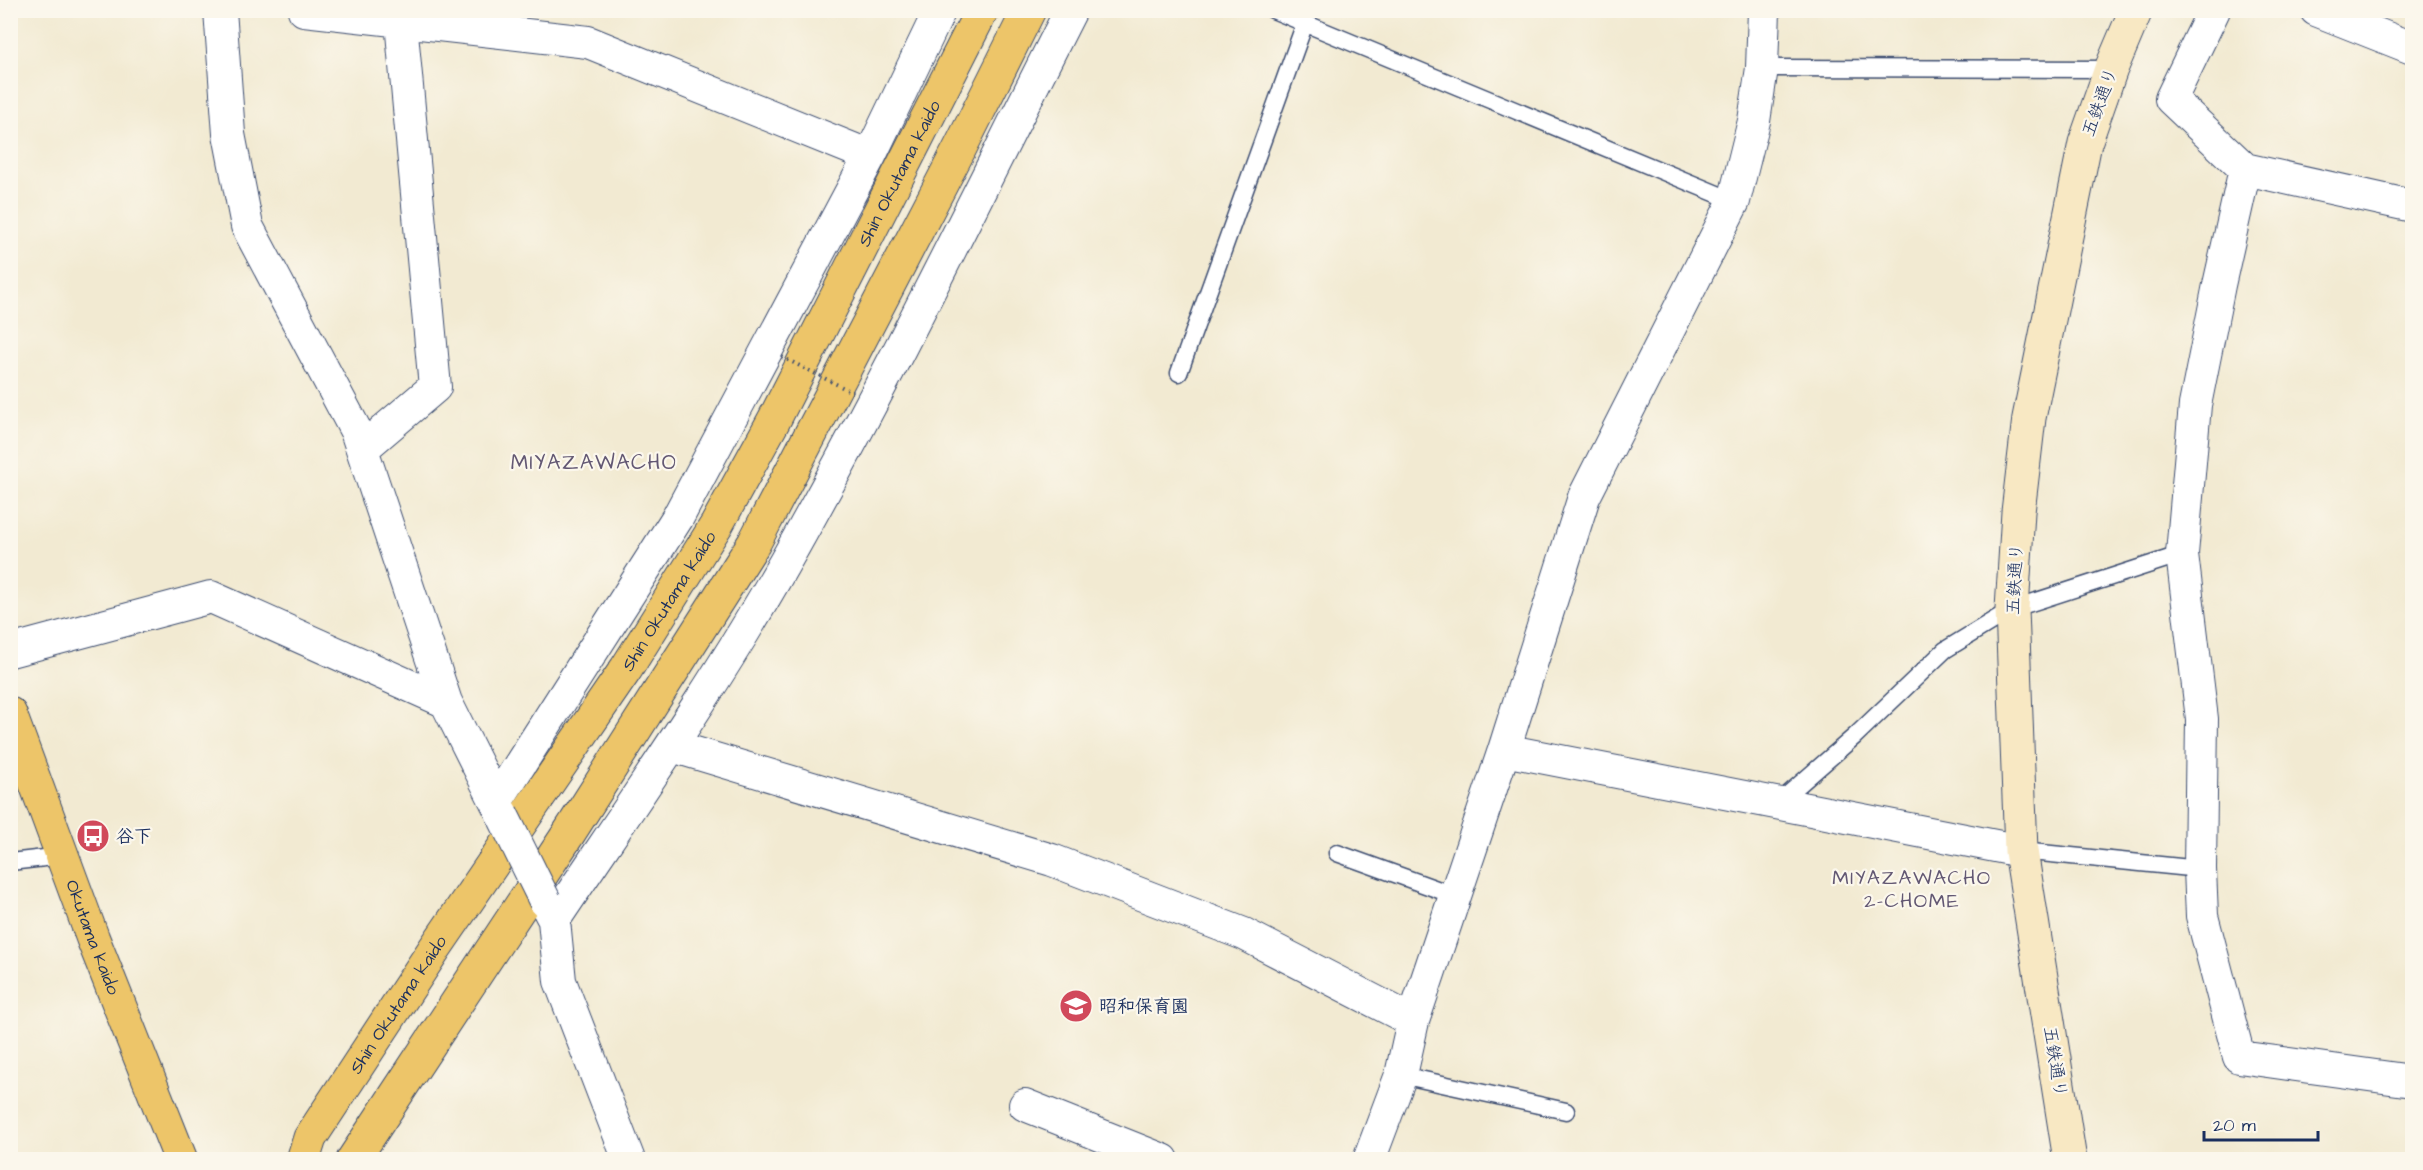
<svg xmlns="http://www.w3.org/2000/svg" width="2423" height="1170" viewBox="0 0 2423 1170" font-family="'Architects Daughter','Klee One',sans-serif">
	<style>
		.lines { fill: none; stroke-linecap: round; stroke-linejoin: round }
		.lane-casing { stroke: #3b4b6f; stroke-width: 19 }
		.street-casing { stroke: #3b4b6f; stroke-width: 34 }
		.secondary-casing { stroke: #3b4b6f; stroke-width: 35 }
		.primary-casing { stroke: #3b4b6f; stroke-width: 35 }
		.lane { stroke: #fff; stroke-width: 16 }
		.street { stroke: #fff; stroke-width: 32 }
		.secondary { stroke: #f8e8c3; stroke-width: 33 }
		.primary { stroke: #edc569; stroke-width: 33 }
		.street-bridge-casing { stroke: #3b4b6f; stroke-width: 34; stroke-linecap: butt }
		.path-bridge { stroke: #3b4b6f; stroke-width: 4; stroke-dasharray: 1.5 4.5; stroke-linecap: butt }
		.street-bridge { stroke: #fff; stroke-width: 32 }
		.labels { text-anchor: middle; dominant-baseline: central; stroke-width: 4.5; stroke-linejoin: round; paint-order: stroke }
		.street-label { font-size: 18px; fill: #1b2f5e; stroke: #fbf7ec }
		.poi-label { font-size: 18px; font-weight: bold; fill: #1b2f5e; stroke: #fbf7ec; text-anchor: start }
		.neighbourhood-label { font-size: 20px; letter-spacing: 1.5px; fill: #635873; stroke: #fbf7ec }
		.quarter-label { font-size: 21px; letter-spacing: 1.5px; fill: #635873; stroke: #fbf7ec }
	</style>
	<rect width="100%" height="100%" fill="#fbf7ec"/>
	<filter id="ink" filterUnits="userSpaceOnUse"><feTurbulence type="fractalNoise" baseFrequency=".0167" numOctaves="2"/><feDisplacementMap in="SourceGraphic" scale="12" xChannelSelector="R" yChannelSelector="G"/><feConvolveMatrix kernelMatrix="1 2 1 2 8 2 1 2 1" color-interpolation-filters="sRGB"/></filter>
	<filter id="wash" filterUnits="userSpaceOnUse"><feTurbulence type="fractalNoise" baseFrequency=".008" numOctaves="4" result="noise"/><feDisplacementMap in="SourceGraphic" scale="24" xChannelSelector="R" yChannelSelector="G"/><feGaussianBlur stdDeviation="1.35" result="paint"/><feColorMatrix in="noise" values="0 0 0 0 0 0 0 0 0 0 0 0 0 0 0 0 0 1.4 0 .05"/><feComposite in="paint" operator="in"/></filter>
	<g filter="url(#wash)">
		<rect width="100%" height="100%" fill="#f2ead2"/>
	</g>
	<g filter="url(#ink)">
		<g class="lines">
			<!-- lane casing -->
			<g class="lane-casing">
				<path id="lane" d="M1273,10L1734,201
					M1762,68L2111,69
					M1179,373L1305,23
					M1777,804L1855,736L1945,650L2012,609L2182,554
					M2021,851L2200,869
					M1337,853L1456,896
					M10,862L62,856
					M1401,1075L1566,1111"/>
			</g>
			<!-- street casing -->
			<g class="street-casing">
				<path id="street" d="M220,10L229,134L247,226L356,431L446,702L502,814
					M304,10L588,42L870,156
					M2214,10L2171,99L2245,169L2219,285L2195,405L2182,554L2202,719L2200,869L2202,916L2239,1057L2412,1081
					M2316,10L2412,48
					M2245,169L2412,206
					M362,449L435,387L401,22
					M10,651L211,597L446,702
					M672,746L1052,860L1244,934L1413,1021
					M1504,750L2021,851
					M496,802L678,517L870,156L940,10
					M545,903L554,920L560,981L629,1160
					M554,920C633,802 715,686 785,562C887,382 977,195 1071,10
					M1025,1105L1163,1160
					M1369,1160L1401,1075L1413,1021L1504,750L1584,497L1734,201L1754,121L1762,68L1764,10"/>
			</g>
			<!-- secondary casing -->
			<g class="secondary-casing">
				<path id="secondary" d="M2070,1160L2021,851L2012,609L2018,512L2029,418L2085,143L2111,69L2136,10"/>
			</g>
			<!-- primary casing -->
			<g class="primary-casing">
				<g id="primary">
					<path id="s1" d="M10,714L93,939L181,1160"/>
					<path id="s2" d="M303,1160L310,1138L435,948L626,669L717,524L774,420L982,10"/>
					<path d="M353,1160L569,833L754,543L960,148L1029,10"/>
				</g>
			</g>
			<!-- lane -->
			<use href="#lane" class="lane"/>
			<!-- street -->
			<use href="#street" class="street"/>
			<!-- secondary -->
			<use href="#secondary" class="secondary"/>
			<!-- primary -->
			<use href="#primary" class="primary"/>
			<!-- street-bridge casing -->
			<g class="street-bridge-casing">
				<path id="street-bridge" d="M502,814L545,901"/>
			</g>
			<!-- path-bridge -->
			<path class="path-bridge" d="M782,357L854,393"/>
			<!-- street-bridge -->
			<use href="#street-bridge" class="street-bridge"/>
		</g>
	</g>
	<!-- icons -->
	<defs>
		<g id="bus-disc" transform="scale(1.725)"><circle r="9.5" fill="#d1495b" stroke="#fbf7ec"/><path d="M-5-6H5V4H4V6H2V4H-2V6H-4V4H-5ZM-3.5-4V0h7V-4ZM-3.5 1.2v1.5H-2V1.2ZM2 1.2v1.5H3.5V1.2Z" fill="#fff"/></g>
		<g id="school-disc" transform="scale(1.725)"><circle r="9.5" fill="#d1495b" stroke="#fbf7ec"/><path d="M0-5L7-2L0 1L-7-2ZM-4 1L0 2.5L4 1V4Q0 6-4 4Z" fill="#fff"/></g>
	</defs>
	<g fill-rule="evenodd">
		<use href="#bus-disc" x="93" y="836"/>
		<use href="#school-disc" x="1076" y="1006"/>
	</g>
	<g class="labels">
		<!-- street labels -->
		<g class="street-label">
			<text transform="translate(2100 102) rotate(-70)">五鉄通り</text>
			<text stroke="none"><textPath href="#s2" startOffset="1155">Shin Okutama kaido</textPath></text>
			<text transform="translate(2015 579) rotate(-87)">五鉄通り</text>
			<text stroke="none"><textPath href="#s2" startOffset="669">Shin Okutama kaido</textPath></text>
			<text stroke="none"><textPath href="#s1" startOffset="238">Okutama kaido</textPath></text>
			<text stroke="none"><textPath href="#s2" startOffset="183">Shin Okutama kaido</textPath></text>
			<text transform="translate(2055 1062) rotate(81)">五鉄通り</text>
		</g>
		<!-- poi labels -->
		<g class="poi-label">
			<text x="116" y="836">谷下</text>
			<text x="1099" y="1006">昭和保育園</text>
		</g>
		<!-- neighbourhood labels -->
		<g class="neighbourhood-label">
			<text x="1912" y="878">MIYAZAWACHO<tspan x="1912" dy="23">2-CHOME</tspan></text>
		</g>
		<!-- quarter labels -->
		<g class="quarter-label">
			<text x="594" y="462">MIYAZAWACHO</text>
		</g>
	</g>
	<!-- margin -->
	<rect width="2423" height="1170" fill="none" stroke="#fbf7ec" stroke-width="36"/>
	<!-- scale -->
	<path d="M2204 1131v9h114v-9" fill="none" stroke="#1b2f5e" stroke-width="3"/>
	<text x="2213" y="1131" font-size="18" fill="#1b2f5e" stroke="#fbf7ec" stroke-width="4.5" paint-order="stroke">20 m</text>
</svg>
